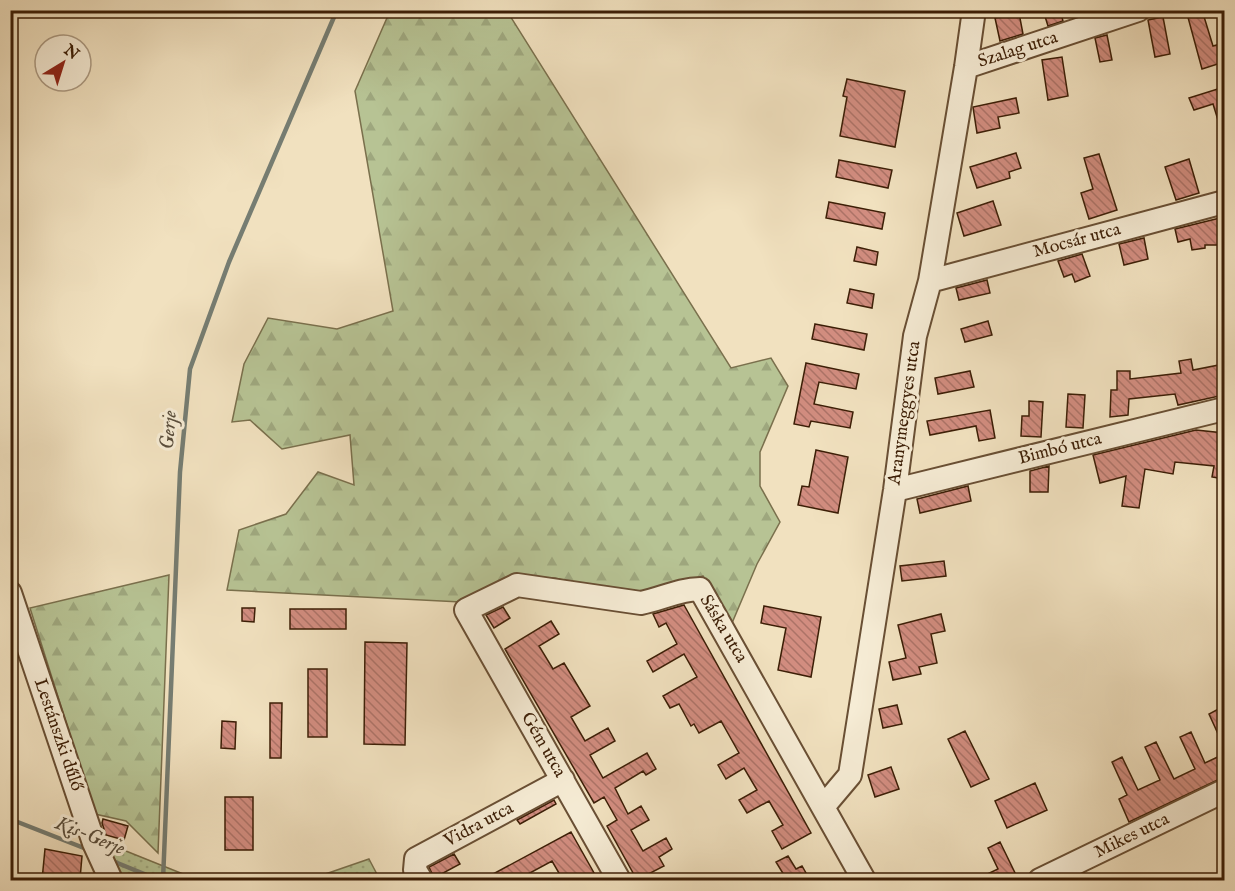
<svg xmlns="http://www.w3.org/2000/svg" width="1235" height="891" viewBox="0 0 1235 891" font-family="'IM FELL English',serif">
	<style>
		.grass { fill: url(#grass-dots); stroke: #7a704d; stroke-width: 1.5 }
		.forest { fill: url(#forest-firs); stroke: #7a704d; stroke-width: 1.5 }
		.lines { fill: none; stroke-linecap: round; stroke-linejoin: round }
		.stream { stroke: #767d72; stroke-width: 4.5 }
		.building { fill: url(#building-back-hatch); stroke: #3c1e06; stroke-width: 1.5 }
		.minor-casing { stroke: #694f34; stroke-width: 26 }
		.minor { stroke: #f6ecd5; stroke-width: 22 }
		.labels { text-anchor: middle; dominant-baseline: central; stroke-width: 6; stroke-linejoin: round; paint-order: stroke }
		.street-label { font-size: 18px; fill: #3c1e06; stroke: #f6ecd5 }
		.water-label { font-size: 20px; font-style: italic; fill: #594d3c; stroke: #f6ecd5 }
	</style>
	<defs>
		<pattern id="grass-dots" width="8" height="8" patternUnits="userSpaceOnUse" patternTransform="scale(1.5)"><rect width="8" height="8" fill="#b7c394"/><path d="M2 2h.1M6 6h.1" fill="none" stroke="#9ea77e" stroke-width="1.8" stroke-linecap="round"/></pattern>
		<pattern id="forest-firs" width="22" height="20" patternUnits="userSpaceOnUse" patternTransform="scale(1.5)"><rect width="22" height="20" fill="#b7c394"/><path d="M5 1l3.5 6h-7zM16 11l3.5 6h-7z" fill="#9ea77e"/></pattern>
		<pattern id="building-back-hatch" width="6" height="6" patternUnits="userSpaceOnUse" patternTransform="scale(1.5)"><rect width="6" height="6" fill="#d28d80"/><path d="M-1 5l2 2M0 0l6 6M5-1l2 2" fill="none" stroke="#ac7367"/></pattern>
	</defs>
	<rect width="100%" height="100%" fill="#f1e1bf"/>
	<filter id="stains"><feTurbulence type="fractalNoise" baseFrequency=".00333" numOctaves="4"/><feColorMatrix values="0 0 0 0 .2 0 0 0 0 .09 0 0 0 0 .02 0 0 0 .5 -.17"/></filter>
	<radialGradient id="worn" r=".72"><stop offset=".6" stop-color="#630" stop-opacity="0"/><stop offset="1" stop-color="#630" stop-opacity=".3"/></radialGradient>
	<!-- grass -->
	<path class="grass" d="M101,841L198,880H121Z
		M369,859L380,880H308Z"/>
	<!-- forest -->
	<path class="forest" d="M390,11H507L731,368L771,358L788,386L760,452V486L780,522L757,564L732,623L703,576L654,592L601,590L555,578L513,577L461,602L227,590L239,530L286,514L318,472L354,485L350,435L282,449L250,420L232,422L244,364L268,318L337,329L393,311L355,91Z
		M169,575L158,853L126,821L95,814L30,608Z"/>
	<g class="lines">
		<!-- stream -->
		<path class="stream" d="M10,819L89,850
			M110,860L159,880
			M163,880L180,472L190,369L229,262L337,10"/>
	</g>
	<!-- building -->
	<path class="building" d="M1043,10H1060L1063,21L1048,26Z
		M1186,10H1202L1213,46L1224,43V62L1202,69Z
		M1019,13L1023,34L1000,41L995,18Z
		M1163,17L1170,54L1155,57L1148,20Z
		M1107,35L1112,60L1100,62L1095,38Z
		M1062,57L1068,96L1048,100L1042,60Z
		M847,79L905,91L895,147L840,136L847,97L843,96Z
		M1224,87V133H1222L1213,104L1194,110L1189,98Z
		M1016,98L1019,113L998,117L1000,128L977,133L973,107Z
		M1016,153L1021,168L1009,172L1010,178L977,188L970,167Z
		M1099,154L1117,210L1089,219L1081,193L1093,189L1084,158Z
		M1189,159L1199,193L1176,200L1165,167Z
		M839,160L892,170L888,188L836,177Z
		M993,201L1001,225L964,236L957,213Z
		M829,202L885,213L882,229L826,218Z
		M1224,217V245H1205V248L1192,250L1190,239L1178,242L1175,229Z
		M1144,238L1148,259L1124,265L1119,244Z
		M857,247L878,252L876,265L854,261Z
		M1082,254L1090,276L1075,282L1072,274L1064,277L1058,261Z
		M987,280L990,293L959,300L956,288Z
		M850,289L874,294L872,308L847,303Z
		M988,321L992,335L965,342L961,329Z
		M815,324L867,334L864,350L812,339Z
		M1191,359L1193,370L1224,364V395L1178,405L1175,394L1129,399L1128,415L1110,417L1111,390H1117V371H1130V379L1181,373L1179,361Z
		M806,363L859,374L856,389L819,382L814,404L853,412L850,428L811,421L809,427L794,424Z
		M970,371L974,387L938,394L935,378Z
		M1068,394L1085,395L1083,428L1066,427Z
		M1029,401L1043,402L1041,437L1021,436L1022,416H1029Z
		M990,410L995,438L979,441L976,426L930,435L927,421Z
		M1196,430L1224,433V479L1212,477L1214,466L1175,462L1173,474L1145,469L1139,508L1122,506L1126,476L1100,483L1093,455Z
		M816,450L848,457L838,513L798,505L802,486L809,487Z
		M1049,466L1048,492H1030V471Z
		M968,486L971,501L920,513L917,499Z
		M944,561L946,576L902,581L900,566Z
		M684,605L811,833L782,849L772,831L783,825L769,801L747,813L739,800L757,790L744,768L726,779L718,765L739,753L721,721L699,733L694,724L691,726L679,704L670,708L663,696L697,677L684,654L653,672L647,661L677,644L666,623L659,627L653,614Z
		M764,606L821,617L811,677L778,670L786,628L761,623Z
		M503,607L510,618L494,628L486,615Z
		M242,608H255L254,622L242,621Z
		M290,609H346V629H290Z
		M941,614L945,631L931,634L937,663L919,667L921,674L893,680L889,662L906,658L898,625Z
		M551,621L559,634L539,646L553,669L564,663L590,706L571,717L585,741L608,728L615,741L590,755L603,778L647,753L656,769L646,775L643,771L615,788L628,814L641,806L649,820L631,830L643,851L666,838L672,849L659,857L664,866L637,880L607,826L617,820L604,797L594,803L505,649Z
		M365,642L407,643L405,745L364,744Z
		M308,669H327V737H308Z
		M270,703H282L281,758H270Z
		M897,705L902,724L883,728L879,709Z
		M1224,706V747L1209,714Z
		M222,721L236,722L235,749L221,748Z
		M965,731L989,779L971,787L948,739Z
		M1191,732L1205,763L1224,754V777L1129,822L1119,799L1127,795L1112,762L1122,757L1138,790L1160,780L1145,747L1156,742L1174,779L1195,769L1180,737Z
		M891,767L899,789L875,797L868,775Z
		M1035,783L1047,810L1007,828L995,801Z
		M225,797H253V850H225Z
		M554,800L556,804L520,824L517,820Z
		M103,819L128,826L124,840L106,835L102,823Z
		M571,832L598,880H563L552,861L526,875L529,880H482Z
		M1000,842L1017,877L1011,880H975L998,869L988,848Z
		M45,849L82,856L80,879L55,874V880H42Z
		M454,854L460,864L434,878L429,867Z
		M788,856L796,869L802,866L810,880H774L784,875L776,862Z"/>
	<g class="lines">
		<!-- minor casing -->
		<g class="minor-casing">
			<path id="minor" d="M966,67L1138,10
				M930,281L1224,202
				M895,490L1224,409
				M10,593L94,843L111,880
				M823,807L850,775L895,490L915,336L930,281L966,67L974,10
				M421,880L415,870L416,859L563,780
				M619,880L466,610L517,585L641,603C661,599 680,589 700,589L864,880
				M1040,880L1224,791"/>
		</g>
		<!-- minor -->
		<use href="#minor" class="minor"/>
	</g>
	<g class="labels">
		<!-- street labels -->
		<g class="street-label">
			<text transform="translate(1018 50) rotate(-18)">Szalag utca</text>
			<text transform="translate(1077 241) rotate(-15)">Mocsár utca</text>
			<text transform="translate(905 413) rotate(-82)">Aranymeggyes utca</text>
			<text transform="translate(1060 449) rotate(-14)">Bimbó utca</text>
			<text transform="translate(723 629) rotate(59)">Sáska utca</text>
			<text transform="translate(58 735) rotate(71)">Lestánszki dűlő</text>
			<text transform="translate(543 745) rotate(60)">Gém utca</text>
			<text transform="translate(479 825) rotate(-28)">Vidra utca</text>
			<text transform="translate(1132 836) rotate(-26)">Mikes utca</text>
		</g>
		<!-- water labels -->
		<g class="water-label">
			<text transform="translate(169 430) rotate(-85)">Gerje</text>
			<text transform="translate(90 836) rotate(22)">Kis-Gerje</text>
		</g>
	</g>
	<!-- margin -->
	<rect width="1235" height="891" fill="none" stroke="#f1e1bf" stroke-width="36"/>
	<rect x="12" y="12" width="1211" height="867" fill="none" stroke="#3c1e06" stroke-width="3"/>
	<rect x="18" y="18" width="1199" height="855" fill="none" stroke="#3c1e06" stroke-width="1.5"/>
	<!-- north arrow -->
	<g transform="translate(63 63) rotate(38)"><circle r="28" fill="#f6ecd5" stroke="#ac9a82" stroke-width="1.5"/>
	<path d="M0-4.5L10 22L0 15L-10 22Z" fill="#8f2418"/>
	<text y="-9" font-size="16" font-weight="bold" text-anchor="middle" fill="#3c1e06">N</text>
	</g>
	<rect width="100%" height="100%" filter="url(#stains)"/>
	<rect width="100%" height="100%" fill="url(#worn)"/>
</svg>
